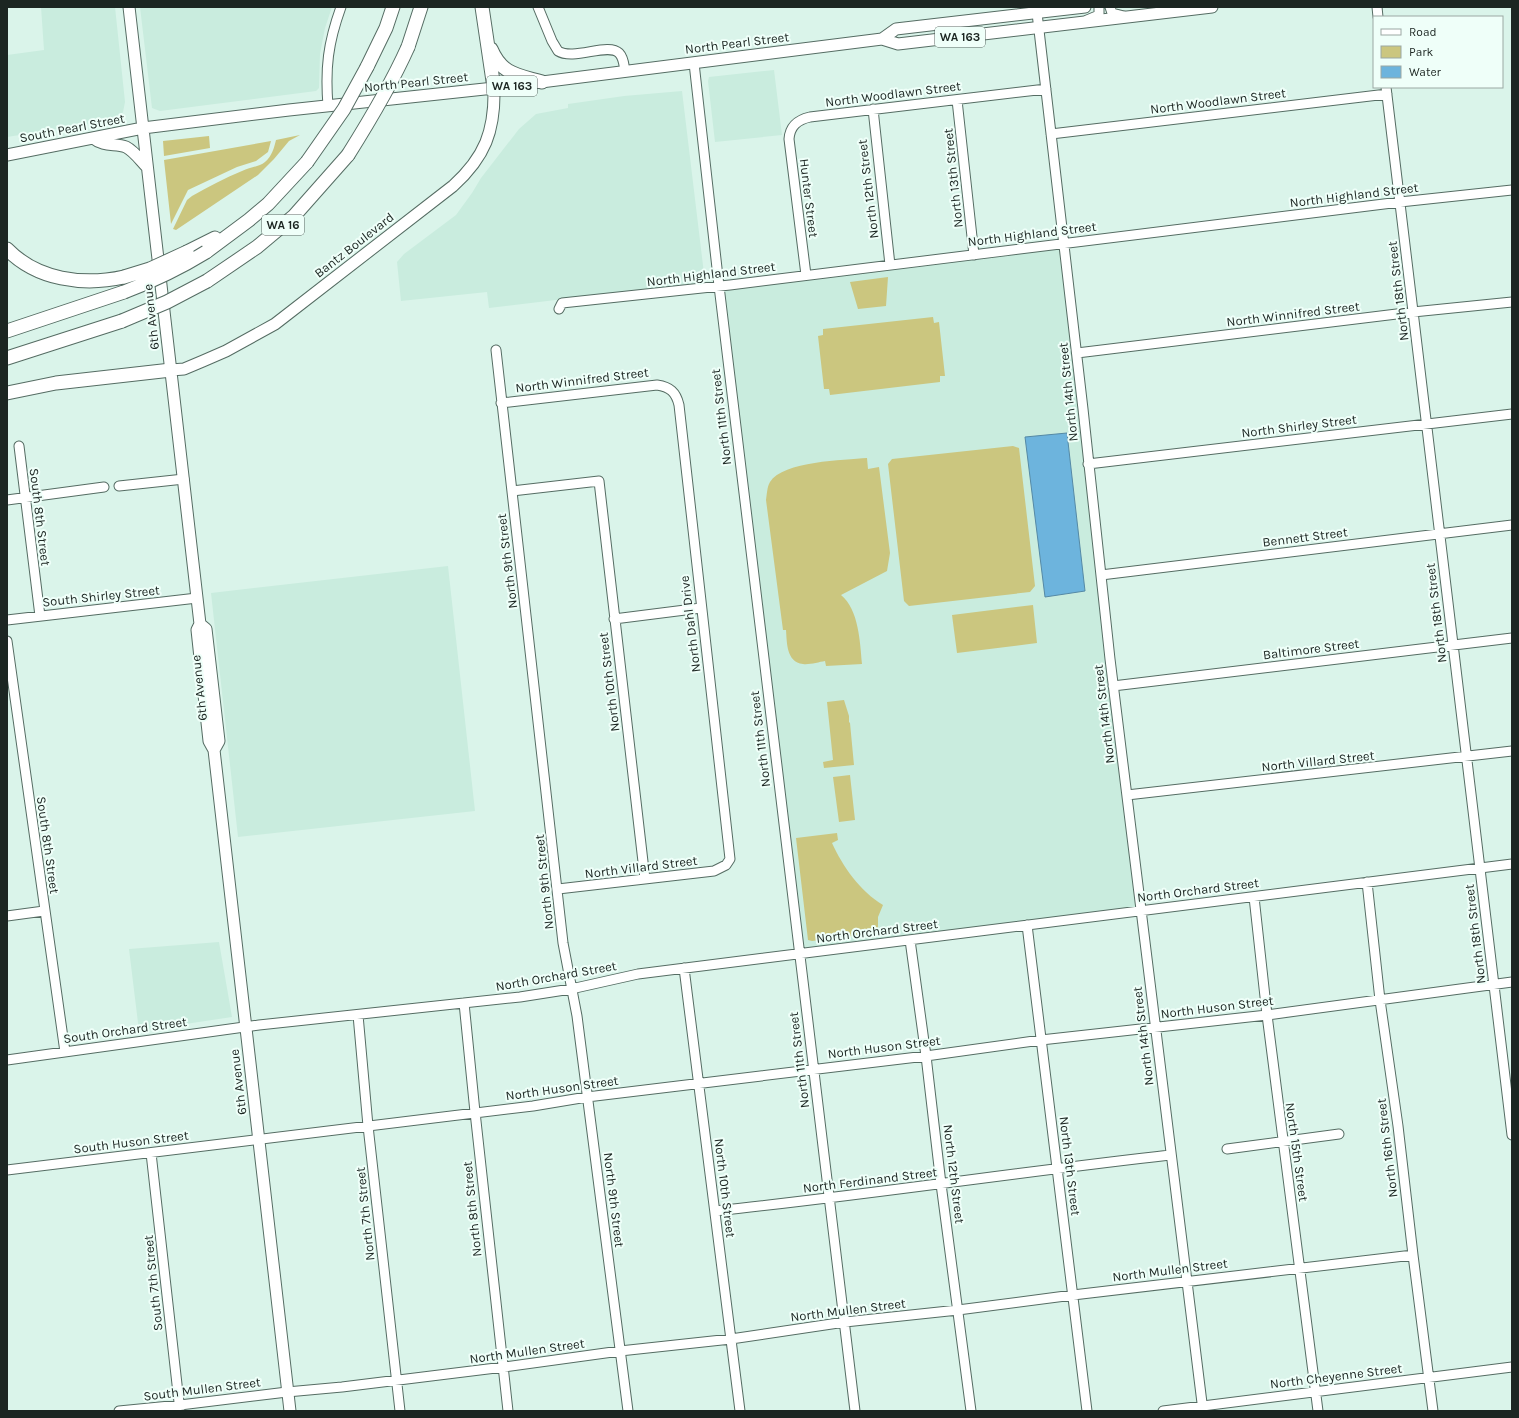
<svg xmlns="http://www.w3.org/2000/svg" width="1519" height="1418" viewBox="0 0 1519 1418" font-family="Karla,sans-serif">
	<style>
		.built { fill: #c9ecde }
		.green { fill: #cbc67f }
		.water { fill: #6db4dd; stroke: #5589a5 }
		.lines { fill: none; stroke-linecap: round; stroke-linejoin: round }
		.minor-casing { stroke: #556c63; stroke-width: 11 }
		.major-casing { stroke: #556c63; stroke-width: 13 }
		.highway-casing { stroke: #556c63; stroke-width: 15 }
		.minor { stroke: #fff; stroke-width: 9 }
		.major { stroke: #fff; stroke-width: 11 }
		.highway { stroke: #fff; stroke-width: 13 }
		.highway-bridge-casing { stroke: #556c63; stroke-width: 15; stroke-linecap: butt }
		.highway-bridge { stroke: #fff; stroke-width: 13 }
		.labels { text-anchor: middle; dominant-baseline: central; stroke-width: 4; stroke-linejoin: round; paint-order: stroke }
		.shield { fill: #effff9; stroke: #5b6762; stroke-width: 1 }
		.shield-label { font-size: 12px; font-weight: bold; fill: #1c2622 }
		.street-label { font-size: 13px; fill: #1c2622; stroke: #effff9 }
	</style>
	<rect width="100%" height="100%" fill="#daf4ea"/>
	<!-- built -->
	<path class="built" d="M41,7H115L125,102L123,112L119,119L7,137V55L44,50Z
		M140,7H332L325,28L320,54L319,88L316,91L160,111L152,108Z
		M774,70L782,135L715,142L708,81L709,77Z
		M682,91L705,282L489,308L487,292L401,301L397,262L404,254L456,215L472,193L481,178L519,129L536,114L568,108V104L624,96Z
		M1064,244L1141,911L799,954L719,286Z
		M448,566L475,811L238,837L211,593Z
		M219,942L232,1017L139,1031L129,949Z"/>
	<!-- green -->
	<path class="green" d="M300,135L289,141L274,159L258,175L176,230L173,229L187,200L192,196C208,187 225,178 242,171C250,167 259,167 265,162C272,156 274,148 276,140Z
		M209,136L210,148L164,156L163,141Z
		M271,141L268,152L256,161L237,167L188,190L171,224L164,160Z
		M888,277L886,306L858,309L850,282Z
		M933,317L934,323L939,322L945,376H940V382L830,395L829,389H824L818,336L823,335V329Z
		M1013,446L1019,448L1035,586L1030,592L909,606L904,601L888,464L892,459Z
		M867,458L868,469L879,467L890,553L887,571L841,595C859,610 860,642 862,664L826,666L825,661C819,662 809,665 803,664C786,662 787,642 786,630H783L766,500C767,494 767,487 770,482C783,461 844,460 867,458Z
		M1033,605L1037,643L957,653L952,615Z
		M844,700L849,716V722L850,723L854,765L824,768L823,762L833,760L827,702Z
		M850,775L855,820L839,822L833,777Z
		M837,833L838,840L832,843C843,867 860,891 883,905L878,917V933L812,941L808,940L796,838Z"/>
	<!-- water -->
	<path class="water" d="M1067,433L1085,591L1045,597L1025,437Z"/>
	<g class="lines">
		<!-- minor casing -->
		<g class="minor-casing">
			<path id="minor" d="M538,7L552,41L558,51C574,61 608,42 619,53C624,58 624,66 625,71
				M1110,7L1112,13L1124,16
				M1377,7L1378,17
				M1037,13L1083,409L1110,659L1203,1411
				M1087,20L1099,15V7
				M694,63L719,286L855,1411
				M1386,87L1512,1135
				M957,100L974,255
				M328,106C325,68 328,43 341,7
				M873,109L890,265
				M1051,134L1387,94
				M806,275L789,139C790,126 797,120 810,117L1046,89
				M559,309L562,303L730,285L1400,202L1512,190
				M496,350L563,943L577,1016L628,1411
				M1077,353L1413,312L1512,302
				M501,403L657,385C670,387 676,392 679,405L730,859L726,865L714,871L558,889
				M19,446L40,616
				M1088,464L1512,414
				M119,486L184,479
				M512,491L599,481L645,879
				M7,500L104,487
				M1101,575L1512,525
				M614,619L701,608
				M7,620L197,598
				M7,641L65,1052
				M1113,686L1512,638
				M1127,795L1512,751
				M1367,882L1380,1000L1398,1126L1413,1255L1433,1411
				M1254,897L1267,1015L1318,1411
				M7,916L44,911
				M1027,925L1087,1411
				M910,940L926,1056L941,1184L971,1411
				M684,968L740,1411
				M464,1003L475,1112L508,1411
				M358,1015L368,1126L400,1411
				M7,1060L259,1025L520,997L571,989L638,974L1512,864
				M1227,1149L1339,1134
				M151,1153L180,1411
				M7,1170L533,1106L587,1097L926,1056L1041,1040L1267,1015L1512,982
				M715,1211C867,1195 1019,1172 1170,1155
				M119,1411L180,1405L287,1392L342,1387L504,1367L620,1351L731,1339L845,1322L958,1310L1073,1295L1413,1255
				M1163,1411L1512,1367"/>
		</g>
		<!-- major casing -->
		<g class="major-casing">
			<path id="major" d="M129,7L200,624L197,630L209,741L214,750L290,1411
				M882,39L896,29L1085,7
				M93,138C104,147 115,143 126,147C134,151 141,161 147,167
				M7,155L143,128L289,110L494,88L882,39L898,44L1212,7
				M171,370L184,369L203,361L226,351L275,324L453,186C485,157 495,131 494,88
				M200,624L206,629L219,741L214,750"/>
		</g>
		<!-- highway casing -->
		<g class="highway-casing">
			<path id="highway" d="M482,7L494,88
				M408,47L421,7
				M491,49C502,75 518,75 542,82
				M367,67L386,28L393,7
				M7,249C37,280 83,286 124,277
				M187,252L215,238
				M206,252L249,220L268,204L307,162
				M207,281L257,247L294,216L348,155
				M7,331L124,292
				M7,358L122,321
				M7,393L56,383L171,370"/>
		</g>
		<!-- minor -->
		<use href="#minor" class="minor"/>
		<!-- major -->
		<use href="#major" class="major"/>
		<!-- highway -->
		<use href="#highway" class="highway"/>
		<!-- highway-bridge casing -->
		<g class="highway-bridge-casing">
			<path id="highway-bridge" d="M348,155C370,120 391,85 408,47
				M307,162L344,109L367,67
				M124,277L150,269L187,252
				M124,292C153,281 180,268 206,252
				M122,321L167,302L207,281"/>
		</g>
		<!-- highway-bridge -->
		<use href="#highway-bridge" class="highway-bridge"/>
	</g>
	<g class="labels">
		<!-- shield labels -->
		<g class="shield">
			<rect x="935" y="27" width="50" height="20" rx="3"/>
			<rect x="487" y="76" width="50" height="20" rx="3"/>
			<rect x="262" y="215" width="42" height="20" rx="3"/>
		</g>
		<g class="shield-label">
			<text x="960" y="37">WA 163</text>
			<text x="512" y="86">WA 163</text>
			<text x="283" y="225">WA 16</text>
		</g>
		<!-- street labels -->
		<g class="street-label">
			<text transform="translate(737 43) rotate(-7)">North Pearl Street</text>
			<text transform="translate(416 82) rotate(-6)">North Pearl Street</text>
			<text transform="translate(893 94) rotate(-7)">North Woodlawn Street</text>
			<text transform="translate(1218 101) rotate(-7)">North Woodlawn Street</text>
			<text transform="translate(72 128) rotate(-11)">South Pearl Street</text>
			<text transform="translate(953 178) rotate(-96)">North 13th Street</text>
			<text transform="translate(868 189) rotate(-97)">North 12th Street</text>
			<text transform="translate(1354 195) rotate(-7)">North Highland Street</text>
			<text transform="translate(809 198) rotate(83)">Hunter Street</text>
			<text transform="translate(1032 234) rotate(-7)">North Highland Street</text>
			<text transform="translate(354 245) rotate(-38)">Bantz Boulevard</text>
			<text transform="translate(711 274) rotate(-7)">North Highland Street</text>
			<text transform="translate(1398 291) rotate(-97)">North 18th Street</text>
			<text transform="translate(1293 314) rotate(-7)">North Winnifred Street</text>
			<text transform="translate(151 317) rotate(-96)">6th Avenue</text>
			<text transform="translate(582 380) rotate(-7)">North Winnifred Street</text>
			<text transform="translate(1068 392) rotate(-96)">North 14th Street</text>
			<text transform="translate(721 417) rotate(-97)">North 11th Street</text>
			<text transform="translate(1299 426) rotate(-7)">North Shirley Street</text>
			<text transform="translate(40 517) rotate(83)">South 8th Street</text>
			<text transform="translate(1305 537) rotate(-7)">Bennett Street</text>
			<text transform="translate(507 561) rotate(-97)">North 9th Street</text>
			<text transform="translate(101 596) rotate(-6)">South Shirley Street</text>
			<text transform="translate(1436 613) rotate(-97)">North 18th Street</text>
			<text transform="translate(690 624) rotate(-97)">North Dahl Drive</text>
			<text transform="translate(1311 649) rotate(-7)">Baltimore Street</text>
			<text transform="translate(609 682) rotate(-97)">North 10th Street</text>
			<text transform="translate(199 688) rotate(-96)">6th Avenue</text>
			<text transform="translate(1104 714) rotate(-97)">North 14th Street</text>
			<text transform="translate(760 739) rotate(-97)">North 11th Street</text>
			<text transform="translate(1318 761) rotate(-6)">North Villard Street</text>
			<text transform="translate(48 845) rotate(82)">South 8th Street</text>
			<text transform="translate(641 867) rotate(-7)">North Villard Street</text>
			<text transform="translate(544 882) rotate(-96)">North 9th Street</text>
			<text transform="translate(1198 890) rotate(-7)">North Orchard Street</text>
			<text transform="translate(877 931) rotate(-7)">North Orchard Street</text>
			<text transform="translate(1475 934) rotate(-97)">North 18th Street</text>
			<text transform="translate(556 976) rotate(-10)">North Orchard Street</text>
			<text transform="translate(1217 1007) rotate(-7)">North Huson Street</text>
			<text transform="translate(125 1030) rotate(-8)">South Orchard Street</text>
			<text transform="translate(1143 1036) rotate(-97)">North 14th Street</text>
			<text transform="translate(884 1047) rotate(-7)">North Huson Street</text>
			<text transform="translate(799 1060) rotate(-97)">North 11th Street</text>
			<text transform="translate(238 1082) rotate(-97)">6th Avenue</text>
			<text transform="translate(562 1088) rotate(-8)">North Huson Street</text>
			<text transform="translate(131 1142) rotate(-7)">South Huson Street</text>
			<text transform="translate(1387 1148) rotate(-97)">North 16th Street</text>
			<text transform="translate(1297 1152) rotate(82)">North 15th Street</text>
			<text transform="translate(1070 1166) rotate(83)">North 13th Street</text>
			<text transform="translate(954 1174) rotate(83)">North 12th Street</text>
			<text transform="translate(870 1180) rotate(-7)">North Ferdinand Street</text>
			<text transform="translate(725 1188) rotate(83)">North 10th Street</text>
			<text transform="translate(614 1200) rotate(83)">North 9th Street</text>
			<text transform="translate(472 1209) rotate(-96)">North 8th Street</text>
			<text transform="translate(365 1214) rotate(-96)">North 7th Street</text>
			<text transform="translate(1170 1270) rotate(-7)">North Mullen Street</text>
			<text transform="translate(153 1283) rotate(-96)">South 7th Street</text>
			<text transform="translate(848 1310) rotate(-7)">North Mullen Street</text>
			<text transform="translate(527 1351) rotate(-8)">North Mullen Street</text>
			<text transform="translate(1336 1376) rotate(-7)">North Cheyenne Street</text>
			<text transform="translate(202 1389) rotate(-7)">South Mullen Street</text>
		</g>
	</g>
	<!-- border -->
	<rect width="1519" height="1418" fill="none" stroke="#1c2622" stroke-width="16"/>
	<!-- legend -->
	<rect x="1373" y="16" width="130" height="72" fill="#effff9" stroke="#9ba8a3"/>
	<rect x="1381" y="29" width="20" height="6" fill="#ffffff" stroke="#9ba8a3"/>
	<text x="1409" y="36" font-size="12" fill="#1c2622">Road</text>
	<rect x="1381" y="46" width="20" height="12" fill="#cbc67f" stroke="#9ba8a3"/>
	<text x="1409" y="56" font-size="12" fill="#1c2622">Park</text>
	<rect x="1381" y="66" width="20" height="12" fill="#6db4dd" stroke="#9ba8a3"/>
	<text x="1409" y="76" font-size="12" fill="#1c2622">Water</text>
</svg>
